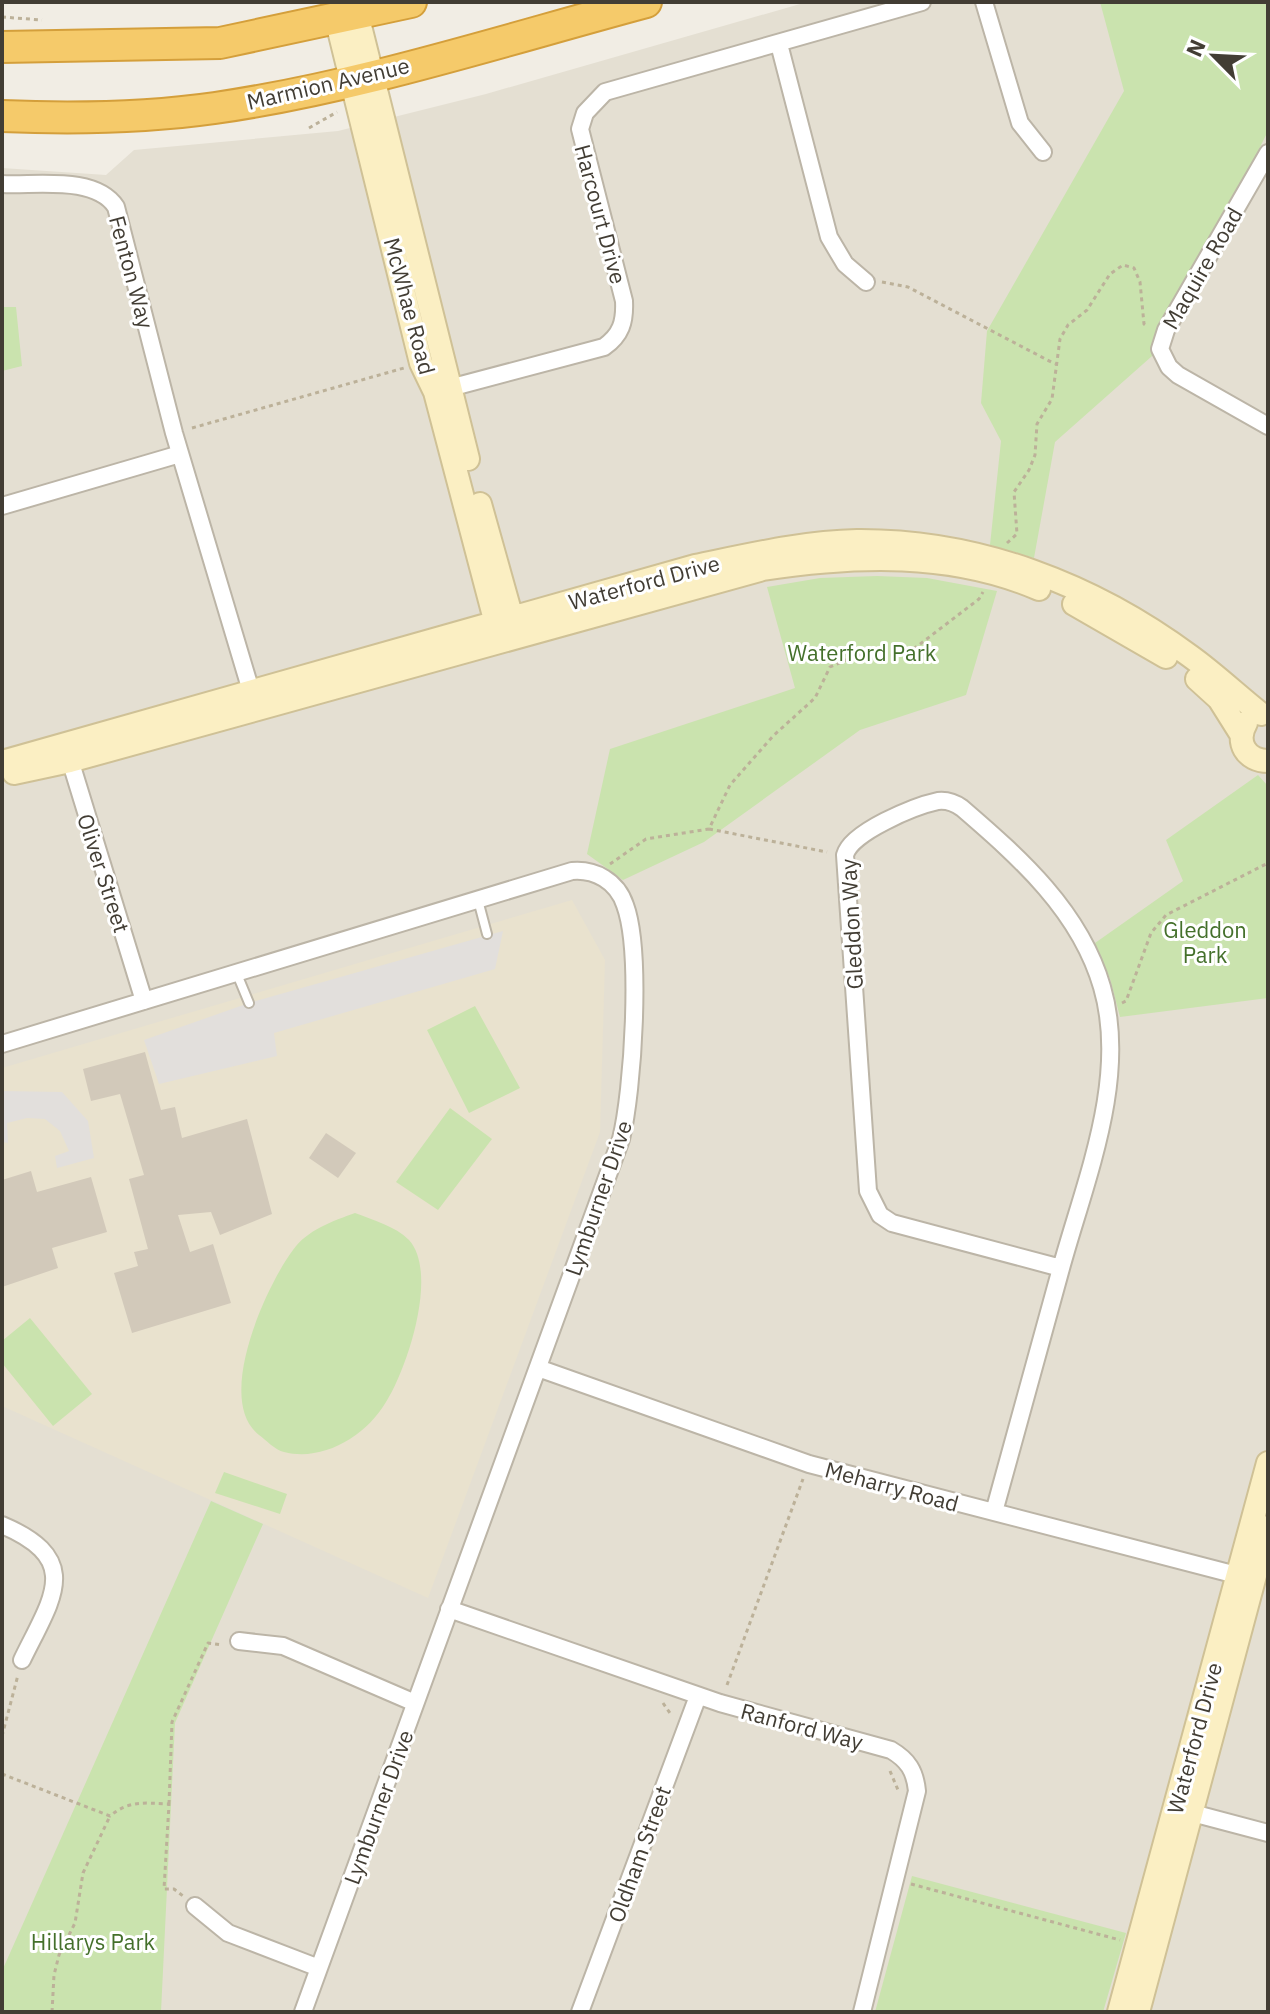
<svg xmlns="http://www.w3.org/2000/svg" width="1270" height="2014" viewBox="0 0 1270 2014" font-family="'IBM Plex Sans',sans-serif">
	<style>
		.residential { fill: #e4dfd2 }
		.education { fill: #e9e2ce }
		.green { fill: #cae3ae }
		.parking { fill: #e2dfdc }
		.building { fill: #d2c9ba }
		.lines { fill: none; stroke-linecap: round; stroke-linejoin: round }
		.lane-casing { stroke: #bcb5a7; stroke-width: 12 }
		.street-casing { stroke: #bcb5a7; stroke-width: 20 }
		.secondary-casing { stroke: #cfc196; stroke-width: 26 }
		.highway-casing { stroke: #d49f3b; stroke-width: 34 }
		.path { stroke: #bcb199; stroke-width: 3; stroke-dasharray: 4 4; stroke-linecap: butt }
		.lane { stroke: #fff; stroke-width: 8 }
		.street { stroke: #fff; stroke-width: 16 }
		.secondary { stroke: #fbefc3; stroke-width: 22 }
		.highway { stroke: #f5ca6a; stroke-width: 30 }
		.labels { text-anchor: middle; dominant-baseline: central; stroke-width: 6; stroke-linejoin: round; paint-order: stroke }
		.street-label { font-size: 22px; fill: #423d34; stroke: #fff }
		.park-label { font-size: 22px; fill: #44702b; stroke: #fff }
	</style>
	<rect width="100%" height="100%" fill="#f1ede4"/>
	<!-- residential -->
	<path class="residential" d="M807,2H1268V2012H2V168L106,175L134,150L338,131L486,94Z"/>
	<!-- education -->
	<path class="education" d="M572,900L605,960L600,1132L428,1598L2,1406V1068Z"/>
	<!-- green -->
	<path class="green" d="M1100,2H1268V131L1160,349L1055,442L1034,558L990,545L1001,441L981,403L987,331L1124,91Z
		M2,307H16L22,366L2,371Z
		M877,576L927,578L997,591L966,695L860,730L704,842L623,880L587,854L610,749L795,688L767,587L820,578Z
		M1258,775L1268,786V998L1120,1017L1110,979L1095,943L1183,881L1166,840Z
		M475,1006L520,1088L469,1113L427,1030Z
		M450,1108L492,1139L438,1210L396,1182Z
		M355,1213C373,1220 395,1226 409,1240C439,1273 407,1369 386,1402C366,1436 323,1462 284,1452C275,1450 266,1440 259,1435C214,1400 266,1286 293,1250C307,1230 333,1221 355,1213Z
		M30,1318L92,1394L53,1426L2,1363V1341Z
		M224,1472L287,1494L280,1514L215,1493Z
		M211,1501L263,1524L175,1723L161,2012H2V1971Z
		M912,1876L1126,1933L1103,2012H875Z"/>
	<!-- parking -->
	<path class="parking" d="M503,931L495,969L274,1033L277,1056L159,1084L144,1040L249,1003Z
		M2,1091L62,1092L88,1121L94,1158L57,1168L55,1156L69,1151L60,1131L45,1119L27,1118L7,1123L8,1143L2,1142Z"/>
	<!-- building -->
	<path class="building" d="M145,1052L161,1110L175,1107L182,1138L247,1119L272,1214L220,1235L211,1212L178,1215L190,1252L213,1244L231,1303L132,1333L114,1273L138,1266L134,1252L148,1249L129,1179L144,1175L120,1094L91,1101L83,1069Z
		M326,1133L356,1153L338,1178L309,1158Z
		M31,1171L37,1192L91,1177L107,1232L52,1248L58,1268L2,1287V1180Z"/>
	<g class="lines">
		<!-- lane casing -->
		<g class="lane-casing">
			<path id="lane" d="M478,900L487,934
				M237,974L249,1003"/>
		</g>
		<!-- street casing -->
		<g class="street-casing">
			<path id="street" d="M984,2L1020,123L1043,152
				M779,44L829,237L845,264L866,282
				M1268,153L1166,330L1160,349L1169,367L1178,375L1268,426
				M2,184C35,186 95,175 116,207L174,433L254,701
				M442,390L604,347C621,335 625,322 624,301L580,129L585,113L605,92L922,2
				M2,506L180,454
				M67,750L144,1001
				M2,1044L572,871C595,869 617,881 625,905C642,951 633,1091 621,1139L303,2012
				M538,1368L809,1464L1248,1578
				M994,1512C1016,1432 1038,1352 1060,1272C1084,1183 1129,1079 1102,987C1080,911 1020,858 962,808C955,803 947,800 938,801C915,806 851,832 845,855L868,1191L880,1215L892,1223L1061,1268
				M2,1525C84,1560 52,1598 22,1660
				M449,1609L720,1703L891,1750C908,1760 915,1771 917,1791L862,2012
				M239,1641L283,1646L415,1703
				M1181,1810L1268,1833
				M195,1906L228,1933L319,1968
				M580,2012L698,1696"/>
		</g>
		<!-- secondary casing -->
		<g class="secondary-casing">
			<path id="secondary" d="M357,14L468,459
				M336,18L421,363L435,392L499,635
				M480,504L515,629
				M1074,604L1166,657
				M1197,679L1219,699L1241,734
				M1246,723C1235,742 1246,761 1268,761
				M2,762L695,566C749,555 803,542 857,541C979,540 1094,585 1190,656C1215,674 1237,695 1261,714
				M14,773L70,761L763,569C855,555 951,551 1039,589
				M1119,2012L1268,1463
				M1138,2012L1268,1527"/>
		</g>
		<!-- highway casing -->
		<g class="highway-casing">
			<path id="highway" d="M2,47L220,43L411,2
				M2,116C73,119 144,118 215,108C360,87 504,40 646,2"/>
		</g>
		<!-- path -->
		<path class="path" d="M2,17L42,20
			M309,128L337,112
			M882,282L908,287L1055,364
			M192,428L404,368
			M1007,543L1017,534L1014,492L1029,470L1035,455L1037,424L1052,399L1060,339L1068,325L1087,310L1110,274L1123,265L1134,268L1140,282L1144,324L1148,327
			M709,829L827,852
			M610,864L646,839L709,829L730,785L773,736L815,698L830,667L857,655H895L911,651L979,599L983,592
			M1122,1003L1126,1001L1151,933L1166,915L1268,863
			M727,1685L803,1479
			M663,1703L672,1716
			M2,1736L18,1675
			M890,1771L898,1790
			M2,1774L110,1816C129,1800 145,1803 169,1804L164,1889H174L183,1896
			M169,1804L172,1722L208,1643L222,1645
			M911,1884L1120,1940
			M52,2012L54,1975L59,1955L75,1923L83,1873L110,1816"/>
		<!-- lane -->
		<use href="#lane" class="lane"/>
		<!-- street -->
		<use href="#street" class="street"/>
		<!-- secondary -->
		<use href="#secondary" class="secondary"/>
		<!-- highway -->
		<use href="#highway" class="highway"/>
	</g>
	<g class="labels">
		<!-- street labels -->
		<g class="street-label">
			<text transform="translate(328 83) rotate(-13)">Marmion Avenue</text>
			<text transform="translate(601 214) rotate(75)">Harcourt Drive</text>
			<text transform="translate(1202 268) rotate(-60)">Maquire Road</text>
			<text transform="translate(132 272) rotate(75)">Fenton Way</text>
			<text transform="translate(410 306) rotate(75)">McWhae Road</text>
			<text transform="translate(644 582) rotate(-15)">Waterford Drive</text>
			<text transform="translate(104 873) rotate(72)">Oliver Street</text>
			<text transform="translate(851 924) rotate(-93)">Gleddon Way</text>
			<text transform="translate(598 1198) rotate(-71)">Lymburner Drive</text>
			<text transform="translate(892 1486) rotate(15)">Meharry Road</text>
			<text transform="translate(802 1726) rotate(15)">Ranford Way</text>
			<text transform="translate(1194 1738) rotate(-75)">Waterford Drive</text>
			<text transform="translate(378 1807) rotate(-70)">Lymburner Drive</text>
			<text transform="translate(639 1854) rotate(-70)">Oldham Street</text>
		</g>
		<!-- park labels -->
		<g class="park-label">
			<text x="862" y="652">Waterford Park</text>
			<text x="1205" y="929">Gleddon<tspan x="1205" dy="25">Park</tspan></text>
			<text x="93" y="1941">Hillarys Park</text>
		</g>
	</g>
	<!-- border -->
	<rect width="1270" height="2014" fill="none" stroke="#423d34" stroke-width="8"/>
	<!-- north arrow -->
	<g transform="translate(1214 56) rotate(294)" stroke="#ffffff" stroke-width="6" paint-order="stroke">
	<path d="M0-6L14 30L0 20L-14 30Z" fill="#423d34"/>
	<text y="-12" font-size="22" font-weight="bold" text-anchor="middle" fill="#423d34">N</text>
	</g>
</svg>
